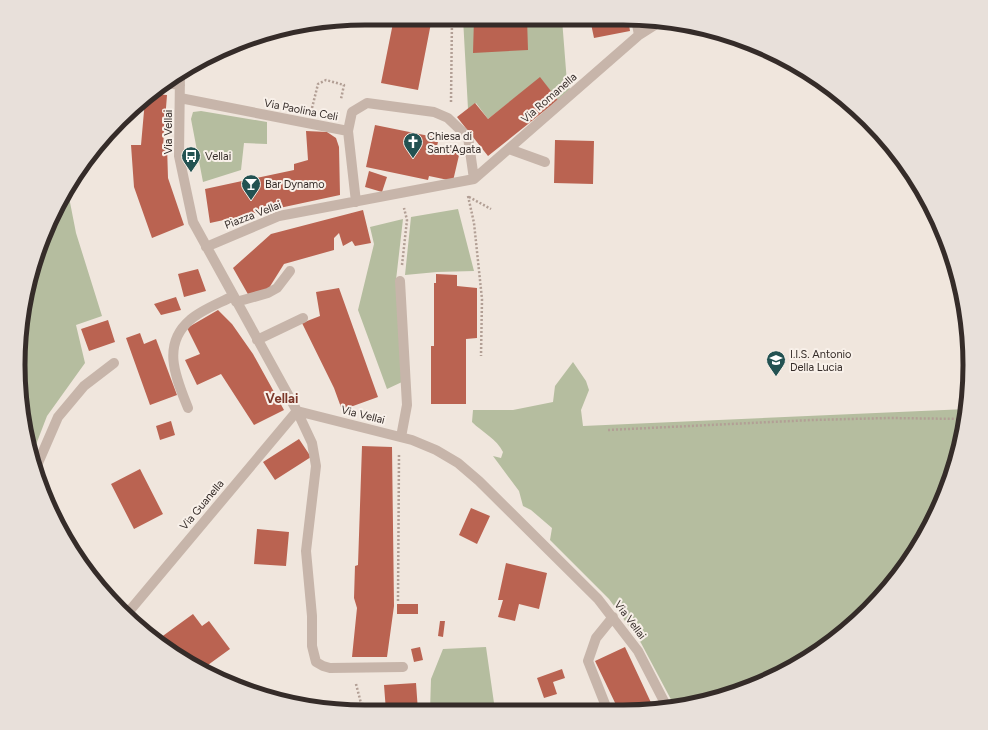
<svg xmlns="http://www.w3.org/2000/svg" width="988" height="730" viewBox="0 0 988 730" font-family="Figtree,sans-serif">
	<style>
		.green { fill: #b5bd9f }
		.building { fill: #ba6351 }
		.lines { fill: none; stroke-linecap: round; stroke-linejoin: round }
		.path { stroke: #b29f95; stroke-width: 2.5; stroke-dasharray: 2 2; stroke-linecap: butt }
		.minor { stroke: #c7b5aa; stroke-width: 10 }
		.labels { text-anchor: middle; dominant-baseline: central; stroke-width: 4; stroke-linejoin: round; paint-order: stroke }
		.street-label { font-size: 11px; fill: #352c29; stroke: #f8f0e9 }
		.poi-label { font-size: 11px; fill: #352c29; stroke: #f8f0e9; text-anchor: start }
		.quarter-label { font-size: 13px; font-weight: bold; fill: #7c382a; stroke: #f8f0e9 }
		.rim { fill: none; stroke: #352c29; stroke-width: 5 }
	</style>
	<rect width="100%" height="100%" fill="#f0e6dd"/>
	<!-- green -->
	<path class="green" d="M463,18L562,19L567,83L570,89L558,100L540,78L488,119L476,103L468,109Z
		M201,111L267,122V144L244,143L241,170L203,182L191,119L193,112Z
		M68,192L76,233L102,316L76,325L85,363L47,416L32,455L19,388L25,298L54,211Z
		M458,209L474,271L437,272L405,275L411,217Z
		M403,219L396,280L402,382L387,389L358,310L374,244L370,227Z
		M573,362L586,381L589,390L581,410L583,426L967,409V411L952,477L923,539L884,594L834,640L756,685L675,707L641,643L609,599L550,540L552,528L531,510L523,506L519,491L493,456L501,458L503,452C497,439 482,432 472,422L473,410H513L553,402L555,386Z
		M486,647L495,710L430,711L431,679L443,649Z"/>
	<!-- building -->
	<path class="building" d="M394,18H406L431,23L418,90L381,83Z
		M474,18H527L528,50L473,53Z
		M590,19H628L630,31L594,38Z
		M540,77L558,100L488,156L457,117L475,103L488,119Z
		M153,94L167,95L163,146H167L168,178L184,225L152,238L134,187L131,145H141L145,100Z
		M375,125L439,138L437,146L460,151L453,181L429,176L428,180L366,167Z
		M306,131L327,132L336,138L339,147L340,195L210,223L205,189L294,170V164L308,160Z
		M555,140L594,141L593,184L554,183Z
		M369,171L387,177L382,192L365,187Z
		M363,210L371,243L355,246L352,241L343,246L339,233L334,238V250L284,264L269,288L249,296L233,268L271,234Z
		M198,269L206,291L184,297L178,274Z
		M436,274L457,275V286L477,288V338L466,339V404H431V346H434V283H436Z
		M339,288L378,397L342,410L334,388L302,323L320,316L316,292Z
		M176,297L181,310L161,315L154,304Z
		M218,310L232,324L253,354L284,410L254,425L221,374L197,385L185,360L200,354L187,328Z
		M108,320L115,342L89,351L81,329Z
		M140,333L144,344L156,339L177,395L150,405L126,338Z
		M171,421L175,435L160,440L156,426Z
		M299,439L311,457L275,480L263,462Z
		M362,446L392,447L394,606L387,657H352L357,608L354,598L355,566L358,565Z
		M140,469L163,514L134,529L111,484Z
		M471,508L490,516L477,544L459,535Z
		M257,529L289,532L286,566L254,564Z
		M506,563L547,573L539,609L519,604L515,621L498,617L503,600H498Z
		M397,604H418V614H397Z
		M193,614L202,626L209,621L230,649L201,670L192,666L167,648L160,638Z
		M440,621H445L443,637L438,636Z
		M420,647L423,660L414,662L411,649Z
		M625,647L654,709H618L595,661Z
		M562,669L565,678L553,682L557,694L544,698L537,678Z
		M416,683L418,711H386L384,685Z"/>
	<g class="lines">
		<!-- path -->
		<path class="path" d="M451,102L452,18
			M312,108L318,84L326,80L344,85L341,99
			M468,196L474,223L482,299L481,356
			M469,197L491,209
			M402,265L407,220L404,208
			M608,430L812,420L889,418L965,419
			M398,601L399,453
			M356,684L363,711"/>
		<!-- minor -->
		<path class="minor" d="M636,19L639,35
			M180,74L179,156L193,222L297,411L312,443L316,466L306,551L312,616V646L316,662L323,666L330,668L403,667
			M167,83L180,85
			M180,98L348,131
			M509,149L545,162
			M356,202L348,131L352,112L367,103L434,112L448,118L468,137L474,179
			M206,247L279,216L474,179L639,35L661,21
			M400,281L407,405L401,437
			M236,302L268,293L277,288L290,271
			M257,340L303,318
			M188,408C176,378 161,345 190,320C201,310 220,303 233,296
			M297,411L412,440L436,450L458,463L479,481L598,599L638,651L668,709
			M35,470L58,417L84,386L114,363
			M126,615L297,411
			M607,709L588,661L596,638L613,617"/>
	</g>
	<!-- icons -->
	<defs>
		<g id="church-pin" transform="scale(1)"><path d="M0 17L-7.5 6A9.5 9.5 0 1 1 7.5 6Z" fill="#235252" stroke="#f8f0e9"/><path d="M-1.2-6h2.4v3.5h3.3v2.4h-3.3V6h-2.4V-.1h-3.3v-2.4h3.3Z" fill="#fff"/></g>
		<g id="bus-pin" transform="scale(1)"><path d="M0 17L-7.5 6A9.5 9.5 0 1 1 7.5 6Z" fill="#235252" stroke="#f8f0e9"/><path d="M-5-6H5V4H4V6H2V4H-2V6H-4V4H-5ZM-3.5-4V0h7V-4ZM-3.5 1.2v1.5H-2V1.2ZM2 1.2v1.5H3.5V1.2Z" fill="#fff"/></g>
		<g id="bar-pin" transform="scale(1)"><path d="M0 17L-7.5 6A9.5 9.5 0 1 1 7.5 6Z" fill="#235252" stroke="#f8f0e9"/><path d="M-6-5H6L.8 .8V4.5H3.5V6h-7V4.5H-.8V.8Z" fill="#fff"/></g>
		<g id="school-pin" transform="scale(1)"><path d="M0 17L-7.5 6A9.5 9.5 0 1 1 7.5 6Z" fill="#235252" stroke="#f8f0e9"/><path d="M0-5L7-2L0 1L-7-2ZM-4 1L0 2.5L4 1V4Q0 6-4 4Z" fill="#fff"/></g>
	</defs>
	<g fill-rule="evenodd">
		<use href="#church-pin" x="413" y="142"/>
		<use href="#bus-pin" x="191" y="156"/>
		<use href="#bar-pin" x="251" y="184"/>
		<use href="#school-pin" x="776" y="360"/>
	</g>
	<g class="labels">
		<!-- street labels -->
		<g class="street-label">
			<text transform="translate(549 98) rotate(-41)">Via Romanella</text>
			<text transform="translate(301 110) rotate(11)">Via Paolina Celi</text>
			<text transform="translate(168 132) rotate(-90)">Via Vellai</text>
			<text transform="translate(253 215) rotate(-21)">Piazza Vellai</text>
			<text transform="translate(363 415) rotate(14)">Via Vellai</text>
			<text transform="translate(202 505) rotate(-50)">Via Guanella</text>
			<text transform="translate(630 620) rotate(53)">Via Vellai</text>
		</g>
		<!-- poi labels -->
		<g class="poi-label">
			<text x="427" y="136">Chiesa di<tspan x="427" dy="13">Sant'Agata</tspan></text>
			<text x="205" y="156">Vellai</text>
			<text x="265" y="184">Bar Dynamo</text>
			<text x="790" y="354">I.I.S. Antonio<tspan x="790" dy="13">Della Lucia</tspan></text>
		</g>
		<!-- quarter labels -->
		<g class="quarter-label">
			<text x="282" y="398">Vellai</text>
		</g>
	</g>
	<!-- crop -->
	<path d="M0 0H988V730H0ZM365 25H623A340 340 0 0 1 963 365V365A340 340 0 0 1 623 705H365A340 340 0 0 1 25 365V365A340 340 0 0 1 365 25Z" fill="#e8e0da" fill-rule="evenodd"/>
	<path class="rim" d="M365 25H623A340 340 0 0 1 963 365V365A340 340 0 0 1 623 705H365A340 340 0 0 1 25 365V365A340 340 0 0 1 365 25Z"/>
</svg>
